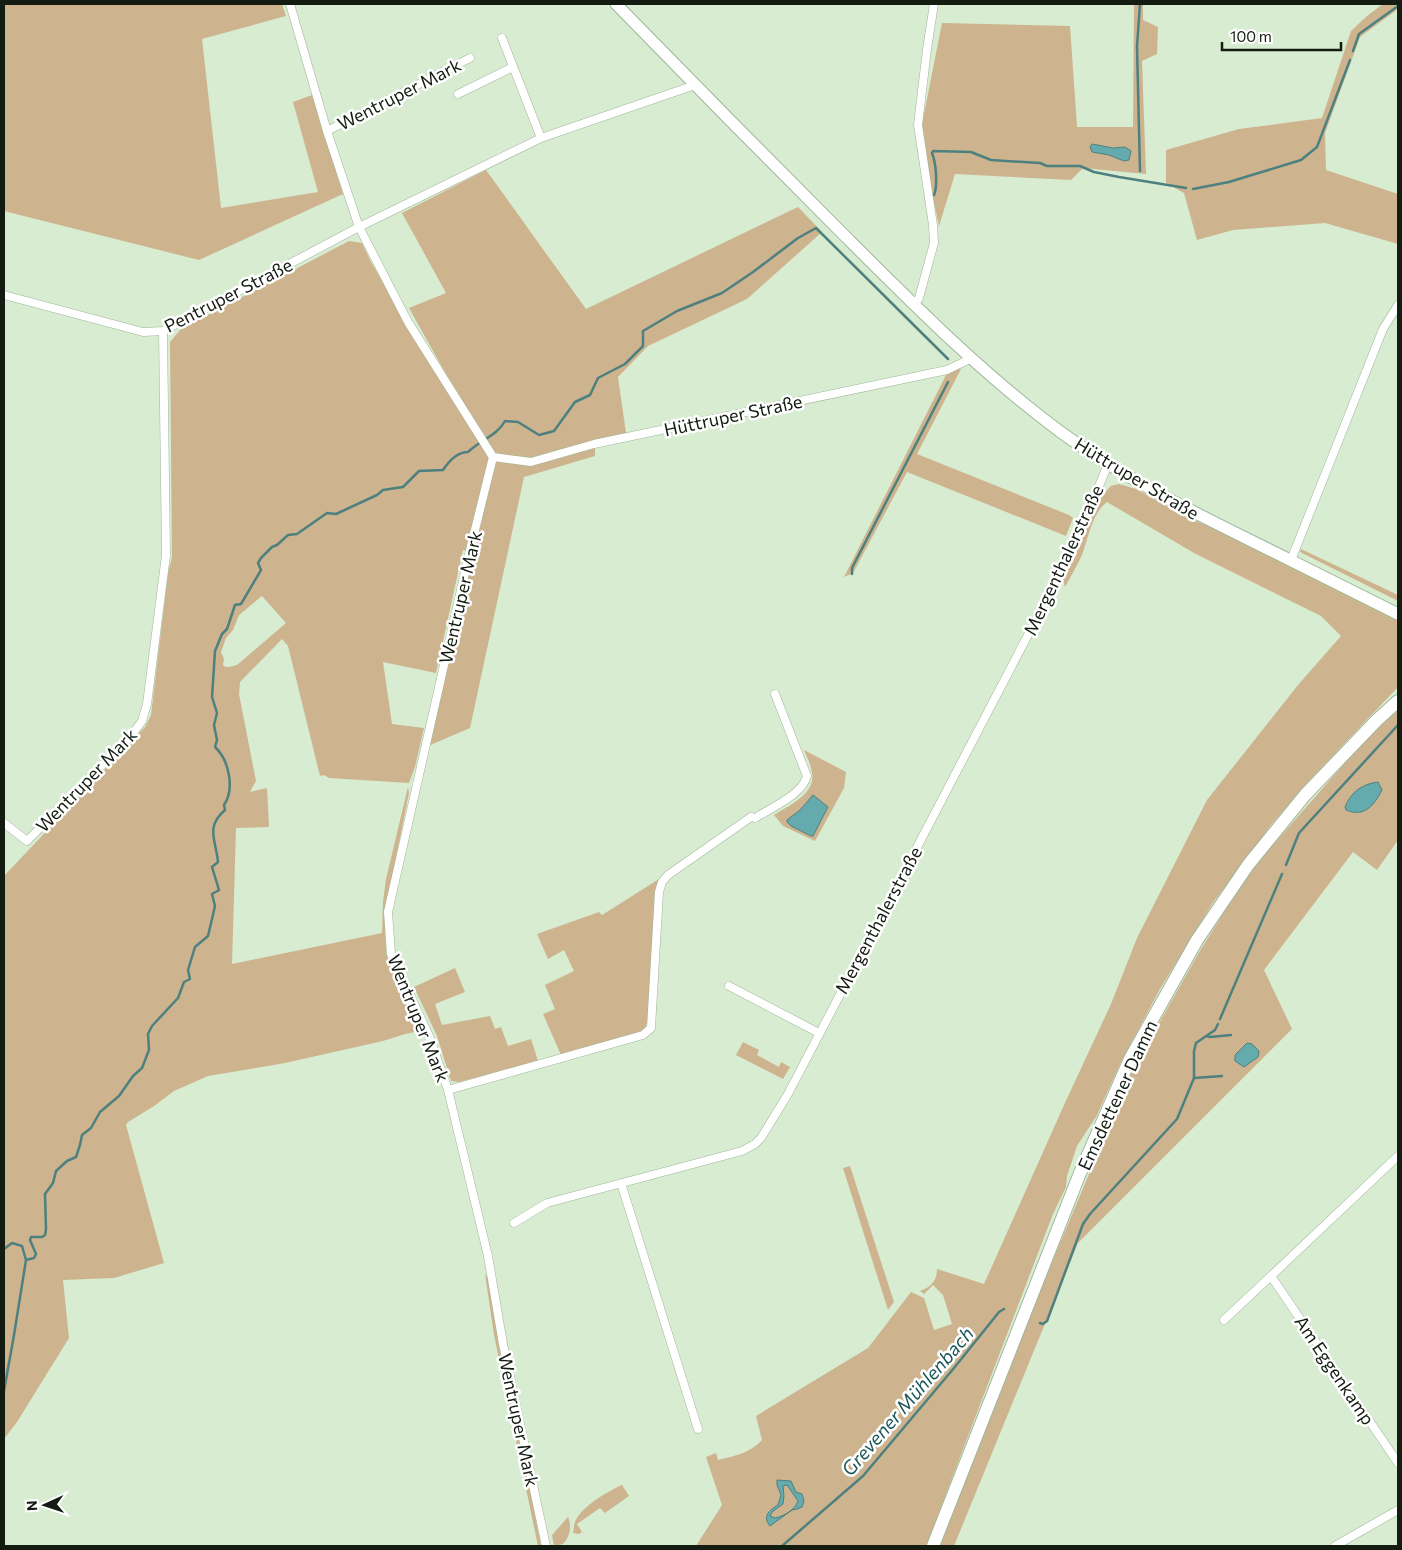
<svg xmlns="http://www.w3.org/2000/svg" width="1402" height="1550" viewBox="0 0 1402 1550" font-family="Commissioner,sans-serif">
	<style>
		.green { fill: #cdb48e; fill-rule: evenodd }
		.water { fill: #65abae; stroke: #4d807f; fill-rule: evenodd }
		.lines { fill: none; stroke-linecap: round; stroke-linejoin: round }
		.stream { stroke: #4d807f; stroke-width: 2.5 }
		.street-casing { stroke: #a1b59b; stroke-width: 9 }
		.secondary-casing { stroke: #a1b59b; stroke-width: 13 }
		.primary-casing { stroke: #a1b59b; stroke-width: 14 }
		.street { stroke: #fff; stroke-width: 8 }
		.secondary { stroke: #fff; stroke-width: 11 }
		.primary { stroke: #fff; stroke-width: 12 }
		.labels { text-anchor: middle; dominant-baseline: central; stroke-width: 5; stroke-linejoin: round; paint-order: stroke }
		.street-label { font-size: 18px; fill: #141c12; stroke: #fff }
		.water-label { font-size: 19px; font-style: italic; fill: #1b585a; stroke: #fff }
	</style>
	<rect width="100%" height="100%" fill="#d7ecd1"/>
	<!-- green -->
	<path class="green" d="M4,4H282L286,16L202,39L221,208L318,192L293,102L312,95L343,194L199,260L4,211Z
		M1134,4H1143V20L1158,27L1157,54L1142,61L1146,174L1083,168L1071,180L955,174L939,226L928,174L922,124L942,23L1070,26L1077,127H1133ZM1092,144L1113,148L1125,147L1124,161L1109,155L1092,152Z
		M1383,4H1398V9L1360,37L1325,133L1326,170L1398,194V244L1325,223L1233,230L1197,240L1184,193L1166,183V150L1239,129L1322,118L1351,31L1367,16Z
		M486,170L586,309L798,207L822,232L747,299L648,346L618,377L626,433L595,440V456L524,477L470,728L428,746L471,551L463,550L436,673L383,662L392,724L424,728L415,767L409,783L329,778L324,775L320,776L288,646L282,639L240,682L239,694L256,781L250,792L267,788L269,827L236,828L232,964L382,933L383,902L386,879L408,787L409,793L385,912L386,953L397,985L420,1031L405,1034L383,1041L285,1063L208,1076L174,1091L154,1106L128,1122L126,1125L164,1263L114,1278L63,1280L69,1338L17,1422L4,1439V876L145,727L151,715L168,573L172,557L170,342L181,329L349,241L362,243L371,262L446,389L451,383L409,308L446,293L402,213ZM262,596L286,623L237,665C232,666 226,669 223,665L224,659L221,652L226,638L233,630L239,615Z
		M958,369H961L917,454L1069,515L1073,518L1066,536L907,472L853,573L844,577L946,375Z
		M1119,484L1136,489L1187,517L1221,532L1398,621V687L1306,784L1271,825L1212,904L1160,989L1120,1064L1096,1117L1077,1146L1067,1176L1066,1187L1053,1214L926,1546H696L722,1505L706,1457L716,1453L718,1460C735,1456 750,1453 762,1440L756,1416L868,1348L911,1292L924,1298L934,1330L952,1324L943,1295L933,1285L924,1294L920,1291C931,1287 937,1281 937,1269L984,1284L1064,1105L1111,1004L1137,938L1207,800L1298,685L1341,636L1321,616L1194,553L1107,502C1092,513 1088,539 1082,555C1077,566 1071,576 1065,587L1063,579L1103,494L1111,486Z
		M1301,549L1398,595V601L1300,552Z
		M1398,710V840L1377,870L1353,852L1264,970L1292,1029L1078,1243L954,1546H938L1035,1303L1133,1069L1201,949L1250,871L1366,739Z
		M804,750L846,772L844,788L815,841L783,826L774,815C789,805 816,794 812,773C811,765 807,757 804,750Z
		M659,879L656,887L648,1021L645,1028L640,1033L561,1055L543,1014L555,1009L545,985L574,971L564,950L548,959L537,934L599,912L602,915Z
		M455,968L465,992L435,1004L442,1025L490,1016L495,1029L501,1027L508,1046L531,1039L538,1061L459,1082L451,1081L437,1036L414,987Z
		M743,1042L759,1050L757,1055L779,1067L781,1062L790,1067L783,1079L736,1055Z
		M850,1166L894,1302L888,1310L843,1168Z
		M485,1274L490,1281L541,1546H538L494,1335Z
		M622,1485L629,1496L605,1513L600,1508L577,1524L582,1532L579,1534L573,1533C574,1528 574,1522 577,1518C586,1504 607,1492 622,1485Z
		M568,1517C572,1526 570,1537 563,1544L554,1546L552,1535Z"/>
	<!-- water -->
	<path class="water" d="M1092,144L1113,148L1125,147L1131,151L1129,160L1124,161L1109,155L1092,152L1090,147Z
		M1378,782L1382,790C1374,805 1365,818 1346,810L1345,807C1351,792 1362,784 1378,782Z
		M813,795L828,807L813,836H811L791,826L787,822V820L800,810Z
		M1247,1043L1252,1044L1259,1051L1258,1057L1244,1067L1235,1061V1055Z
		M777,1480L791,1481L796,1492L802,1494L804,1501L802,1507L797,1509L792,1510L770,1526C762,1517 769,1510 778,1505L781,1495L777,1485ZM787,1485L798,1501C795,1510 784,1516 775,1518L770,1516L772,1512L783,1504L784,1496L783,1486Z"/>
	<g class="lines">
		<!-- stream -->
		<path class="stream" d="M1140,4L1137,46L1140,171
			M1353,51L1359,34L1398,6
			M1193,189L1229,182L1301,160L1317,147L1350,60
			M934,195C938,185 936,163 932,153L933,151L971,152L991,160L1040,163L1047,166H1080L1094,172L1119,177L1186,188
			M852,574V568L948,382
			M1286,865L1299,833L1398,725
			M1220,1019L1282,874
			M1206,1036L1210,1037L1231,1035
			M1194,1078L1222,1076
			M4,1249L12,1243L22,1246L26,1260
			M1040,1323L1043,1324L1047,1321L1083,1224L1090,1214L1177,1119L1194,1078V1051L1196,1043L1215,1030L1218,1024
			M4,1391L14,1335L26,1260L34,1258L36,1254L30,1240L31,1237H42L45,1235L46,1229L45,1194L53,1183L56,1171L67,1161L76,1157L80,1145L82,1135L91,1128L100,1112L119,1096L133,1076L142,1068L149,1050L148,1034L152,1026L178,998L184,982L190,979L188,970L195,947L208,936L215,906L212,894L219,890L212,867L218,862C216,840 205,827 225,810L224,805C235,789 229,760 215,747L217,740L214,725L217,713L212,697L215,651L222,634L227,629L235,605L241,604L261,570L258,563L261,558L272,547L277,545L288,535L297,534L327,513L336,514L377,495L383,490L403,487L419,471L443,470C449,461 457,452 468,452C480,440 497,436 505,421L518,422L539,435L554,431L575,402L590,395L598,378L625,364L643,346V331L677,311L722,293L753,272L798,238L816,228L948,359
			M782,1546L863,1476L954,1368L999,1312L1004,1309"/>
		<!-- street casing -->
		<g class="street-casing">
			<path id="street" d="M290,4L327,131L359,227L408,322L493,457L471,546L388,912L391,954L429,1036L448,1090
				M502,38L541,138
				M458,94L513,67
				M327,131L470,58
				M4,295L143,332L163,331L359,227L541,138L695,85
				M914,305L919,298L934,243L933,225L918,125L927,49L934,4
				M493,457L531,462L594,444L947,370L972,358
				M1291,560L1383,329L1398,305
				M755,818C771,808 803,794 807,776L775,694
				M4,823L27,841L131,736L142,721L147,704L166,555L163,331
				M729,986L819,1033
				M1398,1156L1271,1276L1398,1463
				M621,1183L698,1429
				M514,1223L547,1203L742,1151L755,1144L761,1138L788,1094L1051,591L1088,513L1108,464
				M1224,1320L1271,1276
				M546,1546L503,1344L488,1256L448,1090L643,1035L651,1028L659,892L662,882L668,875L751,817
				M1335,1546L1398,1510"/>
		</g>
		<!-- secondary casing -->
		<g class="secondary-casing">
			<path id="secondary" d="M616,4C691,81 766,157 842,233C912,303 982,374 1062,433C1133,485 1212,521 1290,560C1326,578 1362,596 1398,614"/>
		</g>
		<!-- primary casing -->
		<g class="primary-casing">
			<path id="primary" d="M933,1546L1080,1173L1130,1059L1197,940L1248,865L1305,795L1377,720L1398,701"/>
		</g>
		<!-- street -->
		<use href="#street" class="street"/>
		<!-- secondary -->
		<use href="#secondary" class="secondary"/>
		<!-- primary -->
		<use href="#primary" class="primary"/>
	</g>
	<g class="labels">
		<!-- street labels -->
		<g class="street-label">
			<text transform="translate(399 94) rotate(-27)">Wentruper Mark</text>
			<text transform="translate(228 295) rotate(-27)">Pentruper Straße</text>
			<text transform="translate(733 415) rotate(-12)">Hüttruper Straße</text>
			<text transform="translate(1137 478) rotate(31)">Hüttruper Straße</text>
			<text transform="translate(1063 560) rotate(-65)">Mergenthalerstraße</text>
			<text transform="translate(460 597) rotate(-77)">Wentruper Mark</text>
			<text transform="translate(86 780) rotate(-46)">Wentruper Mark</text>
			<text transform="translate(878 920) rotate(-62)">Mergenthalerstraße</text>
			<text transform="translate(419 1018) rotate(68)">Wentruper Mark</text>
			<text transform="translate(1117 1095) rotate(-65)">Emsdettener Damm</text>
			<text transform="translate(1335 1370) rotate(56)">Am Eggenkamp</text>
			<text transform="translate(519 1420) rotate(78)">Wentruper Mark</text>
		</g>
		<!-- water labels -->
		<g class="water-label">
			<text transform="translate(907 1401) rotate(-49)">Grevener Mühlenbach</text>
		</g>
	</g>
	<!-- border -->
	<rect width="1402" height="1550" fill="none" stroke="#141c12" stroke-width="10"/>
	<!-- north arrow -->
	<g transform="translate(45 1505) rotate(267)" stroke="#ffffff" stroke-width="4" paint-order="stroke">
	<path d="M0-4L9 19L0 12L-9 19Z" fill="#141c12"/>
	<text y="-8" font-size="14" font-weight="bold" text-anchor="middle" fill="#141c12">N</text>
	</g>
	<!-- scale -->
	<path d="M1222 42v8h119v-8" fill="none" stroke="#141c12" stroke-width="2.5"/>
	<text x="1230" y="42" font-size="15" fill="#141c12" stroke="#ffffff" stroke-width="4" paint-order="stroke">100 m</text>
</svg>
